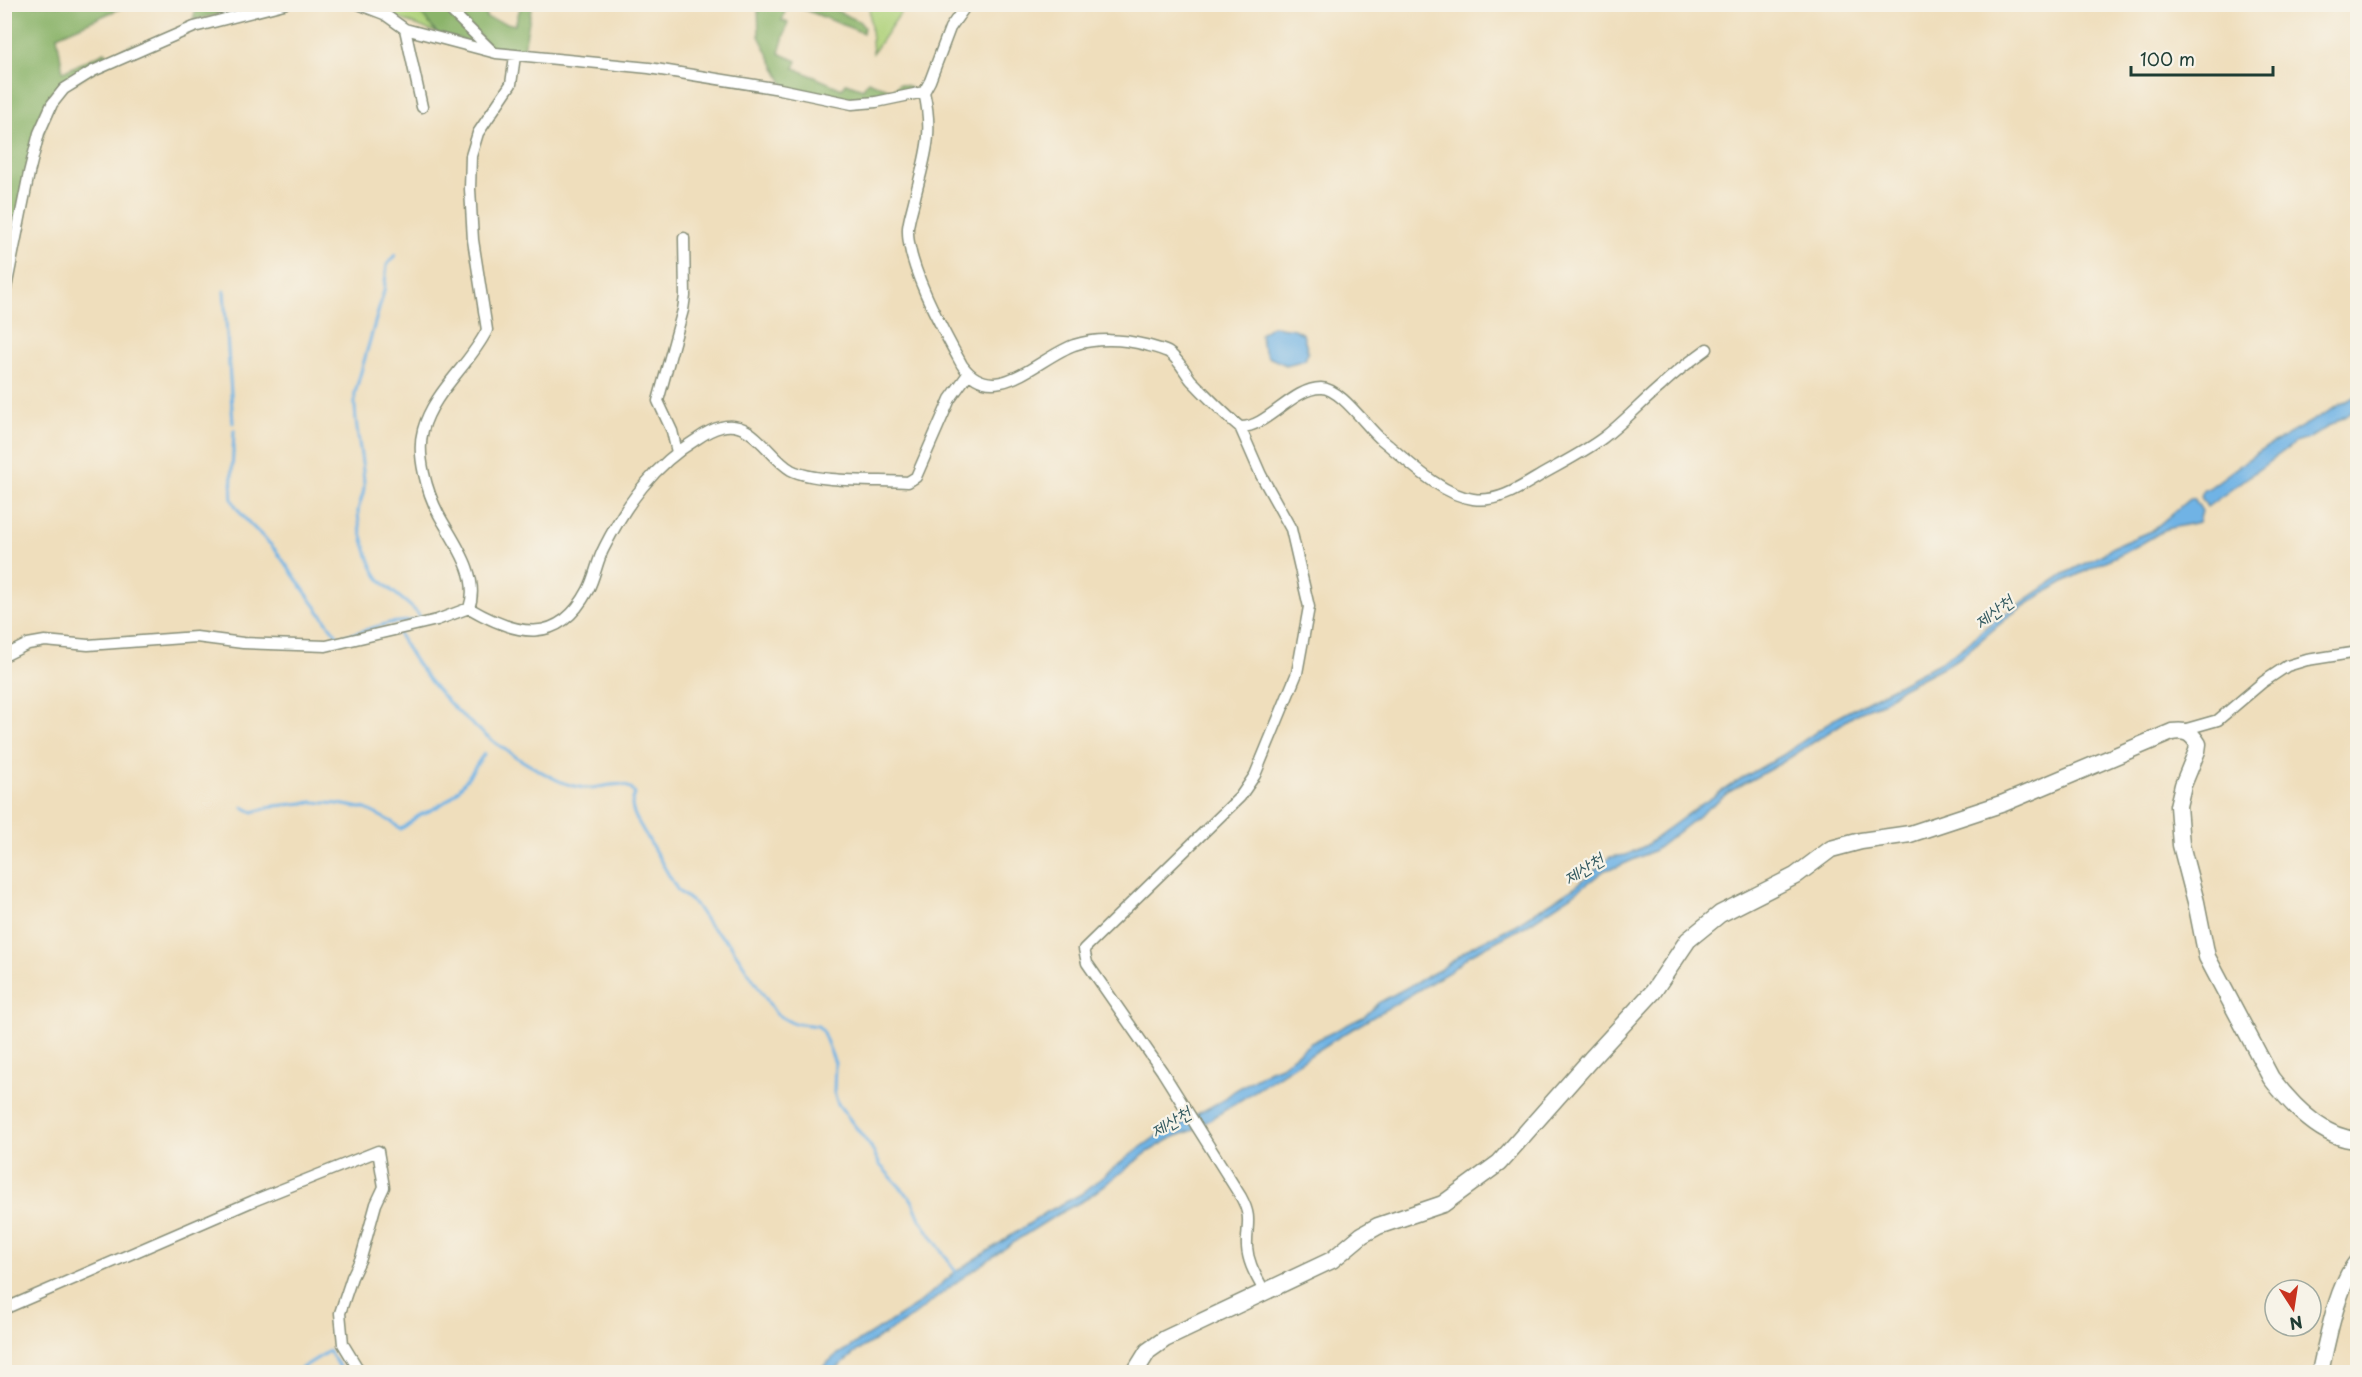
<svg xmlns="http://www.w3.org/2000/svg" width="2362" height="1377" viewBox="0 0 2362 1377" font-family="'Playpen Sans','Poor Story',sans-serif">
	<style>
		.green { fill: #afd27a; stroke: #678857; stroke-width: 1.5 }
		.forest { fill: #8bb46a; stroke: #55784f; stroke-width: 1.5 }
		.water { fill: #6fb3e5; stroke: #47788c; stroke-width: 1.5 }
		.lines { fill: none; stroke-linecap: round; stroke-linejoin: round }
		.stream { stroke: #6fb3e5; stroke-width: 3 }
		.street-casing { stroke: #878e78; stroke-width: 13 }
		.secondary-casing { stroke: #878e78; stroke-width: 19 }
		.street { stroke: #fff; stroke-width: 10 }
		.secondary { stroke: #fff; stroke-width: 16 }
		.labels { text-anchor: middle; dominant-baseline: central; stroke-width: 4.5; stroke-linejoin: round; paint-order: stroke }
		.water-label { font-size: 18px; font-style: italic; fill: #335a60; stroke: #f7f3e8 }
	</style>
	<rect width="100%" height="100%" fill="#f7f3e8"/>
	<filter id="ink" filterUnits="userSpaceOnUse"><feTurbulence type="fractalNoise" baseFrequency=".0167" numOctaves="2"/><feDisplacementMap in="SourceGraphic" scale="12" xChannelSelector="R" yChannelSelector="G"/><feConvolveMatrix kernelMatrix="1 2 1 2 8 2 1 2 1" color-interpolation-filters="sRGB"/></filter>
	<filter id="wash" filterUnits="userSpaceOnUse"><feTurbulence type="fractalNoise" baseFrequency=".008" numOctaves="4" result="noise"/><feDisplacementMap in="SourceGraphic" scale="24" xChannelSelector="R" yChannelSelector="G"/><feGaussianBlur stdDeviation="1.35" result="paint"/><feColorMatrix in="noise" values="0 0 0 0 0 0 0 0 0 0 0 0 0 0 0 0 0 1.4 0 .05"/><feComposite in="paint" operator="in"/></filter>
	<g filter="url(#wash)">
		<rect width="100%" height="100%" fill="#efdebc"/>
		<!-- green -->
		<path class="green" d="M393,5H414L437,33L395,17L389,6Z
			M869,5H906L873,53Z"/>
		<!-- forest -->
		<path class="forest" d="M197,4H260V5L193,20Z
			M5,5H128L57,36L63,72L105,52L108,56L134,44L136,47L53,95L5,278Z
			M414,5H441L482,45L437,33Z
			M447,5H487L486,18L515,25L521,5H532L523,54L496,51Z
			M758,5H787L782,21L788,22L779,53L797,61L794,68L842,89L846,83L863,89L868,81L893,91L899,84L908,86L914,92L852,101L785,87L759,36Z
			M793,5H824L859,21L864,27L863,33Z"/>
		<!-- water -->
		<path class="water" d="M1272,326L1294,329L1303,334L1308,352L1305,360L1286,365L1268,357L1262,345L1260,334Z
			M2357,395V409L2308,439L2295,443L2207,507L2201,497L2203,490L2209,488L2258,452Z
			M2194,498L2202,511L2199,522L2166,529L2139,545L2067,580L2043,594L2013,613L1958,659L1900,689L1882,703L1861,711L1783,762L1729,792L1655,850L1617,867L1605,870L1571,896L1525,926L1470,955L1449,972L1334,1040L1194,1130L1174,1137L1148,1152L1086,1199L1058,1214L1020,1238L958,1281L908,1320L857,1351L832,1372H817L835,1356L917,1305L954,1273L1047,1212L1081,1194L1133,1153L1157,1136L1180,1126L1188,1119L1223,1100L1234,1091L1268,1071L1281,1066L1311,1043L1365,1016L1378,1003L1441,969L1471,947L1515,925L1576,886L1610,857L1626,855L1645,846L1699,806L1739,780L1783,755L1836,718L1937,664L1965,646L1987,626L2064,574L2105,553L2113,547L2153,530L2188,500Z"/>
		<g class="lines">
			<!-- stream -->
			<path class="stream" d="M224,291L233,423
				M234,430C234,442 230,492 232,499C241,520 264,535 277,552C298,581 317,610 339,638L389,623L419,620L421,618C414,605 388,591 378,577C369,564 358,527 358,511C359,502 365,494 364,484C363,454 353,423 355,393L384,291L387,265L395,255
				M398,633C404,643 410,654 417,664C452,714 503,753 557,780C565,784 579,788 588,788C603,789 624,776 635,794C630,803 632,809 636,818L678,891L695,904L709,925L730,944L776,1014L792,1023L818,1026L822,1030L835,1063L834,1093L838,1104L871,1147L880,1165L912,1200L920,1219L956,1272
				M243,807L253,812L275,806L313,802L339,804L366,809L392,822L400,829C408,826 412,819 420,815C459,799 461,786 484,754
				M295,1372L329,1351L343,1372"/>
		</g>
	</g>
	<g filter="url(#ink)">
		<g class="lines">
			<!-- street casing -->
			<g class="street-casing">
				<path id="street" d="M358,4L384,14L405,29L496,53L649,68L780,89L852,104L876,102L924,92L930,81L950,28L967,4
					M444,4L491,50
					M405,29L422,107
					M924,92C934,135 925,156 915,197C913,207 909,218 908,228C906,265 944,332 962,365C994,410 1038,358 1074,345C1096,338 1123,339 1146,345C1153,347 1161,349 1168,352C1178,358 1184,371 1191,380C1206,395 1224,414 1240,427C1267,428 1292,388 1321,388C1341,388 1367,428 1382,440C1407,460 1441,495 1473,499C1498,503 1521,487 1541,475C1562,463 1584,452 1603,438C1624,422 1641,403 1661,386C1675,372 1691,361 1707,349
					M4,298L29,173L39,133L52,104L64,89L93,71L194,27L284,4
					M1240,427L1261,475L1291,529L1309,607L1297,673L1255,775L1240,797L1084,949L1087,963L1162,1071L1241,1197C1253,1219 1246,1225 1247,1247C1248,1264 1257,1277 1264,1291
					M677,452L672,431L658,401L683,310L685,296L684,238
					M469,608C481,576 453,541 439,515C427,492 416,455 423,430C433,392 470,365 487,330L473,240L470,189L471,156L478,133L511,84L515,56
					M4,656L28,644L45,641L88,645L196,637L243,643L326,646L437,620L469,608C515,635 558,647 588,590C595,577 597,561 604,548C626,504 654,465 697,439C704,434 712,429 721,427C752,418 769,458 791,470C817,483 877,480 908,482L916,477L950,399L968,374
					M2183,730L2218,720L2263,682L2287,666L2307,660L2358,652
					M4,1309L253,1201L378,1151L384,1187L376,1204L361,1258L352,1277L340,1313L343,1344L360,1372"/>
			</g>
			<!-- secondary casing -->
			<g class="secondary-casing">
				<path id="secondary" d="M1135,1372L1148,1351L1165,1339L1332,1260L1362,1235L1378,1226L1443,1204L1499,1163L1591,1059L1653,992L1688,940L1720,914L1795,876L1831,849L1861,841L1910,834L2004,803L2172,732C2185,730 2191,732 2198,744L2197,751L2183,785L2178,806L2181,845L2196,902L2207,957L2271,1078C2291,1104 2322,1139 2358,1140
					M2320,1372C2327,1342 2337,1284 2358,1261"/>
			</g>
			<!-- street -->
			<use href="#street" class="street"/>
			<!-- secondary -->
			<use href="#secondary" class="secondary"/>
		</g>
	</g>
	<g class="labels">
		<!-- water labels -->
		<g class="water-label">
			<text transform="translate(1993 611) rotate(-37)">제산천</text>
			<text transform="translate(1583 868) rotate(-32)">제산천</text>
			<text transform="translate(1170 1121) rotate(-31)">제산천</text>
		</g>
	</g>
	<!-- margin -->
	<rect width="2362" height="1377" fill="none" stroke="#f7f3e8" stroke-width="24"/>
	<!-- north arrow -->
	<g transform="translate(2293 1308) rotate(168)"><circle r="28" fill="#f7f3e8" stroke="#a1aaa0" stroke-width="1.5"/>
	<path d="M0-4.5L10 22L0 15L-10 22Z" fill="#c8321e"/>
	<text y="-9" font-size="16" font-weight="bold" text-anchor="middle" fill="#1f3d34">N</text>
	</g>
	<!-- scale -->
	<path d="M2131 66v9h142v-9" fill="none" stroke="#1f3d34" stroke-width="3"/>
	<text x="2140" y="66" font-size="18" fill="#1f3d34" stroke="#f7f3e8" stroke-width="4.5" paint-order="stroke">100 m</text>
</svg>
